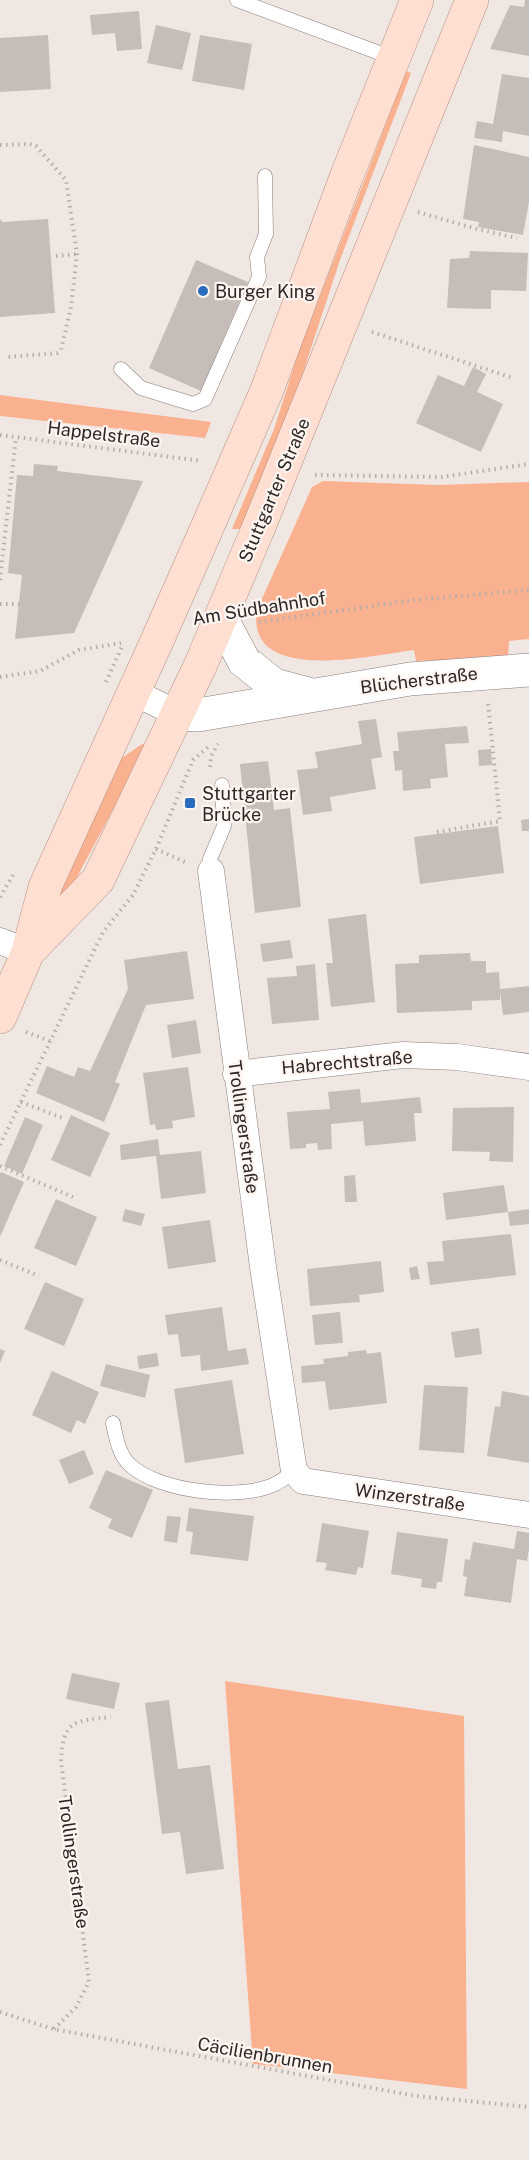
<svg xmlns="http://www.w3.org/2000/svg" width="529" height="2160" viewBox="0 0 529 2160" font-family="'Public Sans',sans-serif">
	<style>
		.green { fill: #fab190 }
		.building { fill: #c6bdb9 }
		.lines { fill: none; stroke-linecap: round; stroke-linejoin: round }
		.service-casing { stroke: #867d7a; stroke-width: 15 }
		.minor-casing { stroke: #867d7a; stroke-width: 27 }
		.tertiary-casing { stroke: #867d7a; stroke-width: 34 }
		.primary-casing { stroke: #b49081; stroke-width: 34 }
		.path { stroke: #b5adaa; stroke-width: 4; stroke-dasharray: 1.5 4.5; stroke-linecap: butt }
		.service { stroke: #fff; stroke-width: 14 }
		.minor { stroke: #fff; stroke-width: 26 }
		.tertiary { stroke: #fff; stroke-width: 33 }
		.primary { stroke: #fedfd1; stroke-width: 33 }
		.tertiary-bridge-casing { stroke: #867d7a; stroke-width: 34; stroke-linecap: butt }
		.primary-bridge-casing { stroke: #b49081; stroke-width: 34; stroke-linecap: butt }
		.path-bridge { stroke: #b5adaa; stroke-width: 4; stroke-dasharray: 1.5 4.5; stroke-linecap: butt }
		.tertiary-bridge { stroke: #fff; stroke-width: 33 }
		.primary-bridge { stroke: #fedfd1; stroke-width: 33 }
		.poi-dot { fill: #286cbd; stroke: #fef4f0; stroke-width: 2 }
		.labels { text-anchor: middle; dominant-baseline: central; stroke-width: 4.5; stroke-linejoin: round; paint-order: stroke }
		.poi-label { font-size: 18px; fill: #2b2726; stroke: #fef4f0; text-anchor: start }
		.street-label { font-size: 18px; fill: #2b2726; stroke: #fef4f0 }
	</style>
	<rect width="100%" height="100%" fill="#f0e7e3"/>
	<!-- green -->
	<path class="green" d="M406,71L411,73L340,260L288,418L243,529H232L274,429L298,354Z
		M0,395L211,422L205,438L0,416Z
		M323,481L437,485L529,482V639L509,641L508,658L416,661L414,650C373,655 245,686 257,610L312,487Z
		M142,744L146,745L144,751L66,898L46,905L119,760Z
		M225,1681L464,1716L467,2089L253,2064Z"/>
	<!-- building -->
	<path class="building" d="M525,0H529V56L490,49L510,5L524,7Z
		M139,11L142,49L117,51L115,33L92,35L90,15Z
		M156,25L191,33L182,70L147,63Z
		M48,35L51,89L0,92V38Z
		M200,35L252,44L244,90L192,81Z
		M502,74L529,78V136L503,131L502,142L474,138L477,121L493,124Z
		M474,145L529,157V202L523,235L478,227L479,222L463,219Z
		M0,219L3,222L48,219L55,313L0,317Z
		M470,251L528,253L526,291L491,290V309L447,308L450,259L469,258Z
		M196,260L248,282L201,391L149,368Z
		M473,367L486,374L477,392L503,404L481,452L416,423L438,375L464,386Z
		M34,464L58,466L57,471L143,481L74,633L15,639L22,575L8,573L17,475L33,476Z
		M376,719L382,757L371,759L376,789L330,797L332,811L303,815L297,770L318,768L315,752L362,744L358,721Z
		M467,726L469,743L445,744L448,777L430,779L431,788L403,791L402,770L395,771L393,751H399L397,732Z
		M491,749L492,765L479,766L478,750Z
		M268,761L274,810L290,808L301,907L255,913L240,764Z
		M529,819V831H522L521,820Z
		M498,826L504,873L420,884L414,837Z
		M366,914L375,1002L331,1007L326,963H333L328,919Z
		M290,940L293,958L263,962L260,944Z
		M187,951L194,999L146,1005L115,1082L120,1084L104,1122L36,1093L47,1066L74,1077L78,1067L90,1071L128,989L124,960Z
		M470,953L471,961H486V973L499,972L500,989L529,986V1012L503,1015L500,992V1000L472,1001V1010L397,1013L395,964L419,963V955Z
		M315,964L319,1020L272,1024L267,978L297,976L296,966Z
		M196,1020L201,1053L172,1058L167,1025Z
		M188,1067L195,1117L172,1121L173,1128L156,1130L155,1124L150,1125L143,1073Z
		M360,1089L361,1103L420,1097L422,1113H414L416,1141L365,1146L363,1121L331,1124L332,1149L318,1150L317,1143L306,1144V1148L290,1149L287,1112L330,1109L328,1092Z
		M514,1107L513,1162L489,1161L490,1152L452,1151L453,1108Z
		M71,1115L110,1133L90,1177L51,1160Z
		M25,1117L43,1125L22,1174L4,1166Z
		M158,1139L160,1155L201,1151L206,1193L161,1199L156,1156L121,1160L120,1145Z
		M1,1172L24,1182L0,1237V1174Z
		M355,1175L357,1202H345L344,1176Z
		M504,1185L508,1212L446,1220L443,1193Z
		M56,1199L97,1217L76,1266L34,1248Z
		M125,1209L145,1214L141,1226L122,1221Z
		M529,1209V1224L510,1226L508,1212Z
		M210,1220L216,1262L168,1269L162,1227Z
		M511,1234L516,1275L430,1285L427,1262L444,1261L442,1241Z
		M381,1261L384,1292L359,1295L360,1302L310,1306L307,1269Z
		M417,1266L420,1279L411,1280L409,1268Z
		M45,1282L84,1299L64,1346L24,1329Z
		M222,1307L228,1351L246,1348L249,1364L201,1371L200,1355L181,1357L178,1334L168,1335L165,1315Z
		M340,1312L343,1343L315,1345L312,1315Z
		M479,1328L482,1354L455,1358L451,1332Z
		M0,1349L5,1351L0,1363Z
		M366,1350L367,1354L381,1352L387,1403L329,1410L325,1381L302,1383L301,1366L324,1364L323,1359L348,1356V1352Z
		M157,1353L159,1366L139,1369L137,1356Z
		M106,1364L150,1375L145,1398L100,1386Z
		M52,1371L99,1392L85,1424L77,1420L71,1433L32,1415Z
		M232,1380L244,1454L185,1463L174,1389Z
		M424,1385L468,1387L464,1453L419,1450Z
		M502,1391L529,1396V1463L487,1456L495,1406L500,1407Z
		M84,1450L94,1474L69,1484L59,1460Z
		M106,1470L153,1490L132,1538L108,1528L112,1519L89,1508Z
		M189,1508L254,1516L248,1561L190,1554L193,1532L186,1531Z
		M167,1516L181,1517L177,1543L164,1541Z
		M322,1523L369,1531L363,1568L358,1567L356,1575L325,1570L327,1563L316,1562Z
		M517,1531L529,1533V1549L527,1561L517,1559L511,1603L464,1596L467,1577L463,1576L465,1559L470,1560L473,1542L514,1549Z
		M397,1532L448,1539L442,1582H437L436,1589L421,1587L422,1579L391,1574Z
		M72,1673L120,1683L114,1709L66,1699Z
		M169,1700L178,1769L210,1765L224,1869L186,1874L180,1832L162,1834L145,1703Z"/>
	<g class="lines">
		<!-- service casing -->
		<g class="service-casing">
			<path id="service" d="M237,0L393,58
				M121,369L141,388L193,404L205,399L259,277L257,257L266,234L265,176
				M211,871L210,859L224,826L222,785
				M113,1423C116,1438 119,1455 130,1465C159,1492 240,1501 275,1484C282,1481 288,1475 294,1471"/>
		</g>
		<!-- minor casing -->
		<g class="minor-casing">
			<path id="minor" d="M133,692L178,714
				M211,871L263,1267L294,1471L303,1481L529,1515
				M0,941L28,952
				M236,1074L403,1055L457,1057L529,1067"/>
		</g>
		<!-- tertiary casing -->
		<g class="tertiary-casing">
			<path id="tertiary" d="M244,661L274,685L308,694
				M178,714L198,715L410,679L529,670"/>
		</g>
		<!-- primary casing -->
		<g class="primary-casing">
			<path id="primary" d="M258,529L472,0
				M206,530L267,390L347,175L417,0
				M30,950L98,880L201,664
				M0,1017L28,952L45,887L156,643"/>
		</g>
		<!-- path -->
		<path class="path" d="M0,145L29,144L36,146L66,180L77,254L71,307L61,350L57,353L8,357
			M418,212L477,229L517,238
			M56,256L77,254
			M372,332L513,378
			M0,435L202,461
			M315,475L442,477L529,464
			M0,580L16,437
			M0,604H19
			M259,622L414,600L529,590
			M0,677L40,671L79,650L121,643
			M210,767L211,756L218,744
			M437,832L500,821L488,703
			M156,849L187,863
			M0,897L13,875
			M26,1032L50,1041
			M21,1102L65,1119
			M0,1145L103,932L133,895L156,849L193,760L208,747
			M0,1166L73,1197
			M0,1260L39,1276
			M0,2012L53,2029L416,2096L529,2107
			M54,2029L76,2007L89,1982L61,1761C63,1720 74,1721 111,1717"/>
		<!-- service -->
		<use href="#service" class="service"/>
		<!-- minor -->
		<use href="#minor" class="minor"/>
		<!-- tertiary -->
		<use href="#tertiary" class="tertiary"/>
		<!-- primary -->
		<use href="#primary" class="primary"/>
		<!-- tertiary-bridge casing -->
		<g class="tertiary-bridge-casing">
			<path id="tertiary-bridge" d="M221,618L244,661"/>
		</g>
		<!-- primary-bridge casing -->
		<g class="primary-bridge-casing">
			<path id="primary-bridge" d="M156,643L206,530
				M201,664L258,529"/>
		</g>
		<!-- path-bridge -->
		<path class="path-bridge" d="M106,682L123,644"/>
		<!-- tertiary-bridge -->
		<use href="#tertiary-bridge" class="tertiary-bridge"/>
		<!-- primary-bridge -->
		<use href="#primary-bridge" class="primary-bridge"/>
	</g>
	<!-- markers -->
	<g class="poi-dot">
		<circle cx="203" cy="291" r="6"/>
		<rect x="184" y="797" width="12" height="12" rx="3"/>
	</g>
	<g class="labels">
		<!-- poi labels -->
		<g class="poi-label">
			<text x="215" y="291">Burger King</text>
			<text x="202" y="793">Stuttgarter<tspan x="202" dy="21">Brücke</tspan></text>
		</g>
		<!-- street labels -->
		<g class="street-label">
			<text transform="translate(104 434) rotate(7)">Happelstraße</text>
			<text transform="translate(274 490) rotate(-67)">Stuttgarter Straße</text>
			<text transform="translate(259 608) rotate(-9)">Am Südbahnhof</text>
			<text transform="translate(419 680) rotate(-7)">Blücherstraße</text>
			<text transform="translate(347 1062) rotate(-5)">Habrechtstraße</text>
			<text transform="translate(244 1127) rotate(82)">Trollingerstraße</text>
			<text transform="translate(410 1497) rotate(8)">Winzerstraße</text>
			<text transform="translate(74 1862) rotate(82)">Trollingerstraße</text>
			<text transform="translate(265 2055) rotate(10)">Cäcilienbrunnen</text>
		</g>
	</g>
</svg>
